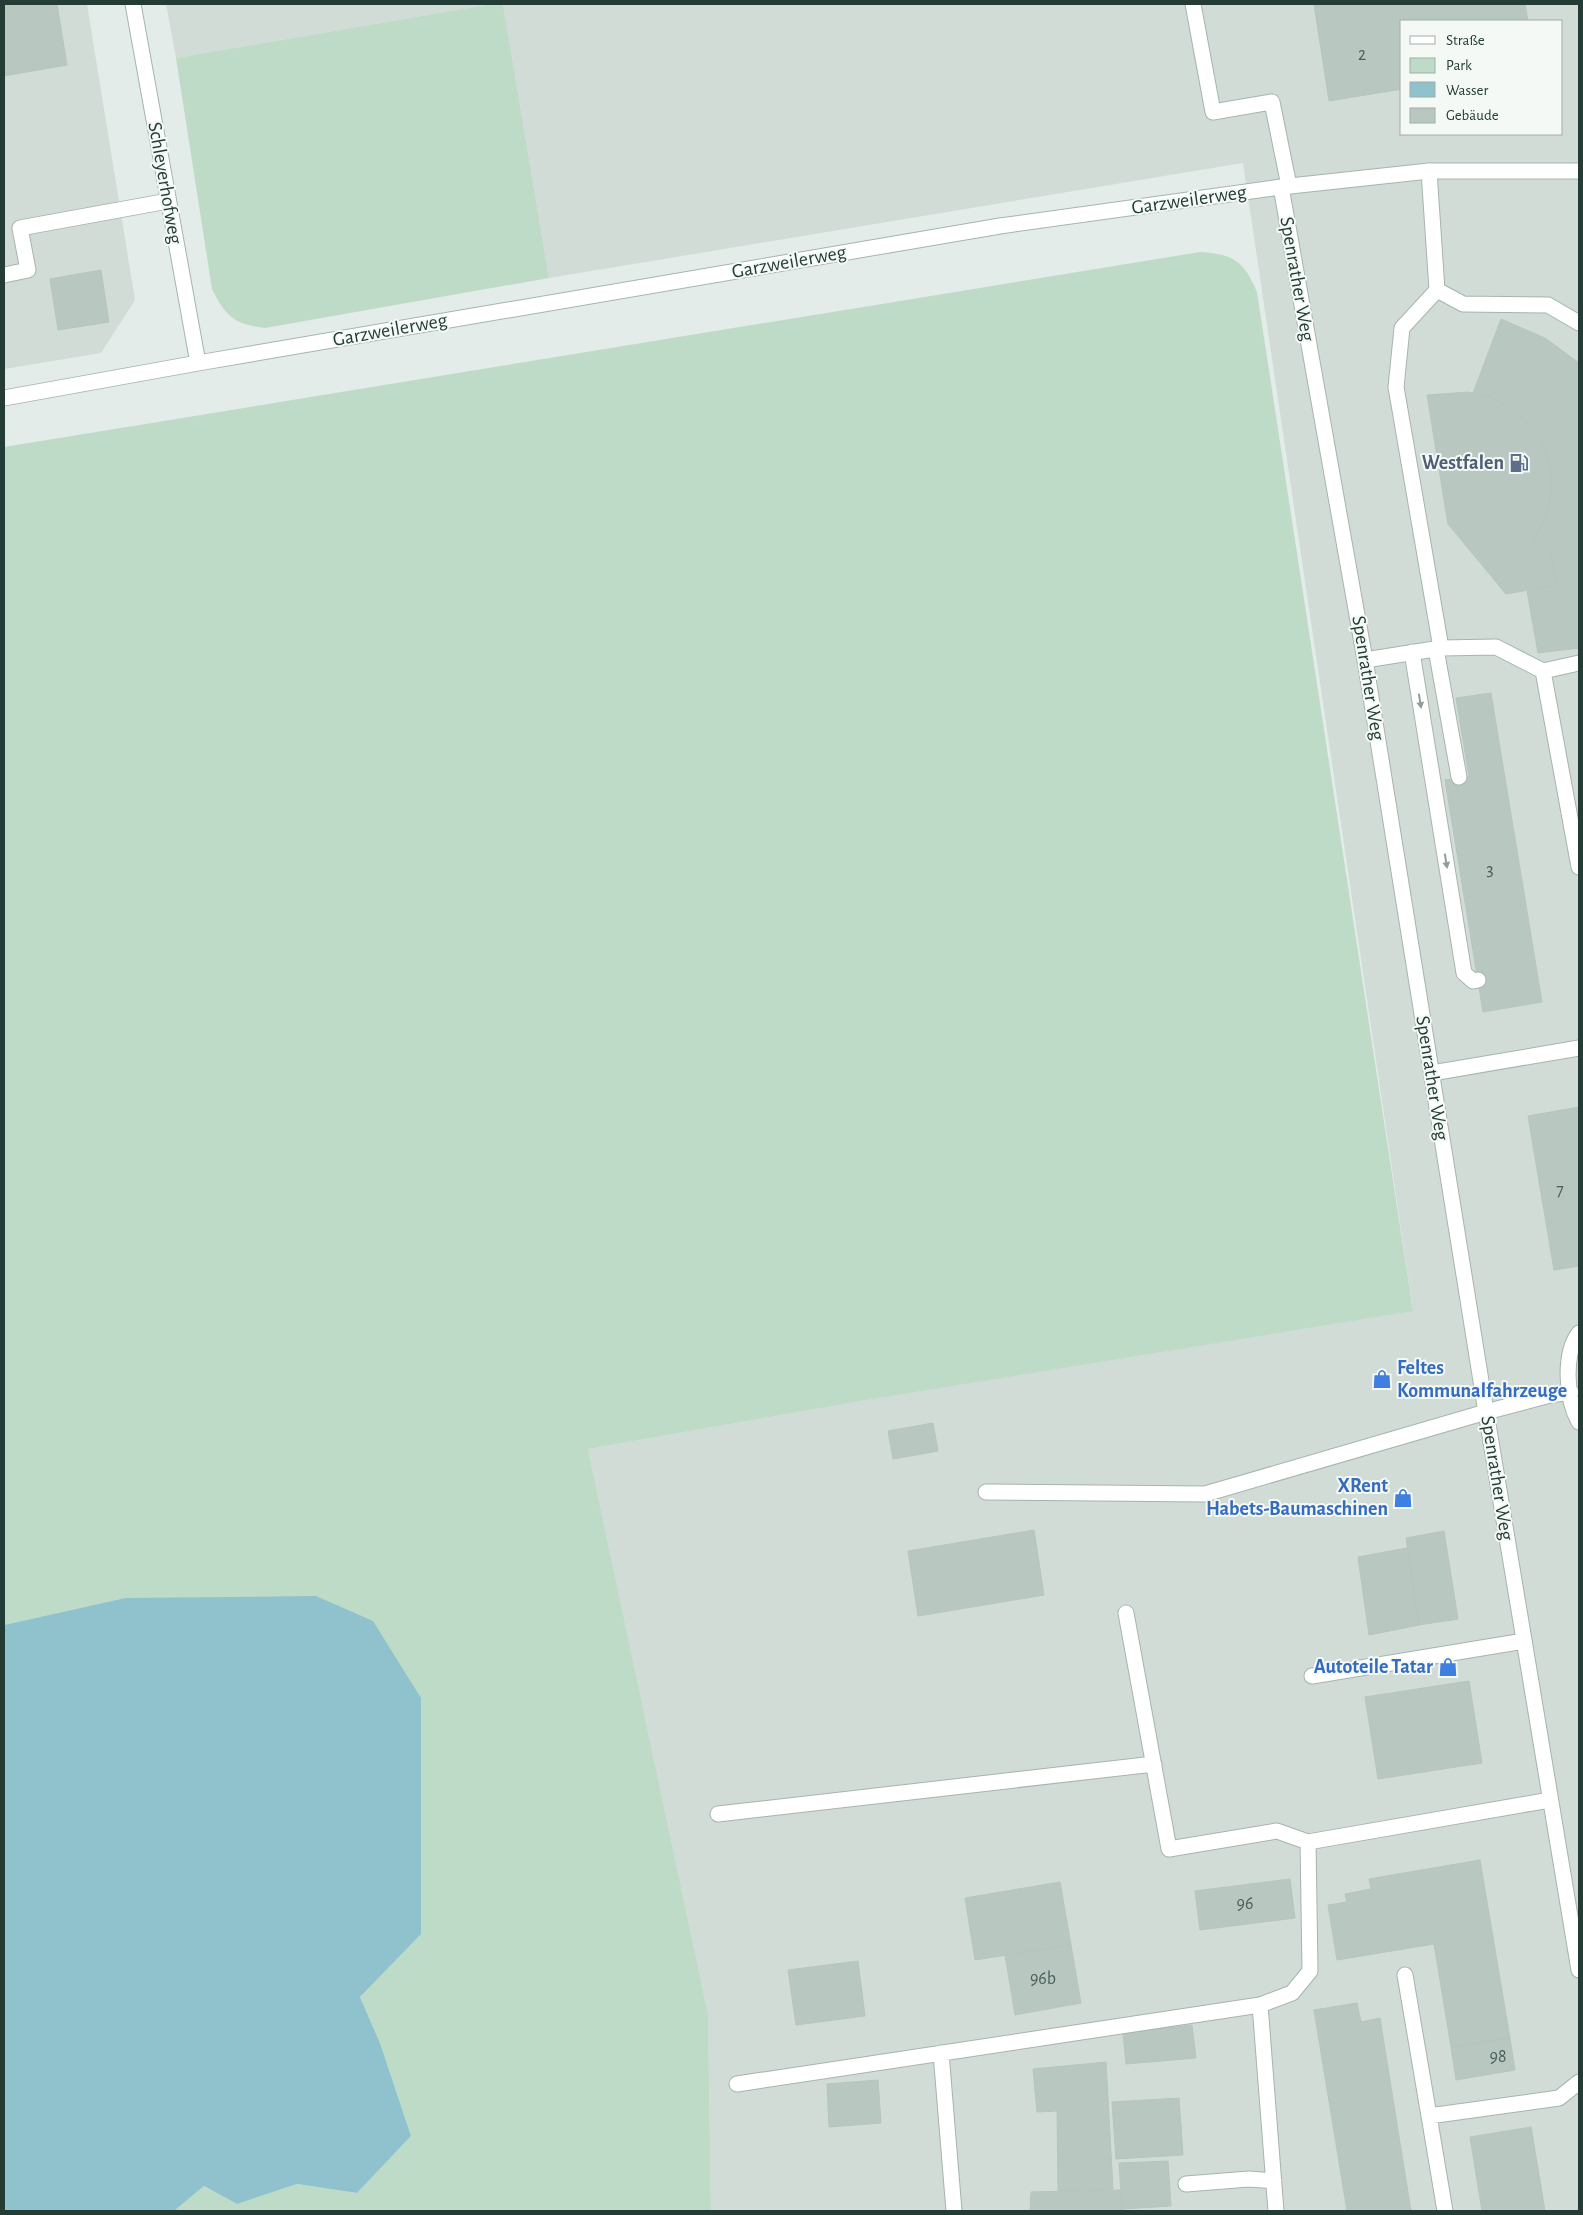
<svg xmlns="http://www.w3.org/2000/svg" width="1583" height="2215" viewBox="0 0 1583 2215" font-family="'Alegreya Sans',sans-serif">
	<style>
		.built { fill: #d2dcd7; fill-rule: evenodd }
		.green { fill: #bedbc7 }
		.water { fill: #90c2cd }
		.building { fill: #b9c7c1; stroke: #b6c5bf }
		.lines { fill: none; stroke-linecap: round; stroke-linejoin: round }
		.lane-casing { stroke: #a6b4af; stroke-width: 17 }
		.street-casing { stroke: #a6b4af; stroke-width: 17 }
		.lane { stroke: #fff; stroke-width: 15 }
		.street { stroke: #fff; stroke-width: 15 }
		.oneway { fill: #929e9a }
		.labels { text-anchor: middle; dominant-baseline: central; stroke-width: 4; stroke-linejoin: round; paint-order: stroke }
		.number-label { font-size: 18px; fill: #495f59 }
		.street-label { font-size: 20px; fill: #243c36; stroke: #f4f9f6 }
		.service-label { font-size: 20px; font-weight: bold; fill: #4e5e75; stroke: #f4f9f6; text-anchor: end }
		.shop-label { font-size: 20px; font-weight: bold; fill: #366cbe; stroke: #f4f9f6; text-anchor: end }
	</style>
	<rect width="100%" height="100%" fill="#e3ece8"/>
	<!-- built -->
	<path class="built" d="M4,4H87L135,300L101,353L4,369Z
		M166,4H491L176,58Z
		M503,4H1579V2211H711L708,2014L588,1449L867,1400L1413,1310L1243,163L549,278ZM1402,21H1562V134H1402Z"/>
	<!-- green -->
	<path class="green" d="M491,4H503L549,278L265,328C234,324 226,317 212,289L176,58Z
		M1200,252C1233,254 1244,261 1257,292L1413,1311L867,1400L588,1449L708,2014L711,2211H174L204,2186L237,2204L297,2184L357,2193L411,2136L380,2043L360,1997L421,1933L125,1598L4,1625V447Z"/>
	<!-- water -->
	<path class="water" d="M316,1596L373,1621L421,1698V1934L360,1997L380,2043L411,2136L357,2193L297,2184L237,2204L204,2186L174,2211H4V1625L125,1598Z"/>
	<!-- building -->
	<path class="building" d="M4,4H57L67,65L4,76Z
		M1314,4H1525L1528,21H1402V89L1329,101Z
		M101,270L109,322L58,330L50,279Z
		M1501,319L1545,338L1579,363V648L1538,653L1527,591L1556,585L1551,552L1534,540L1545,518L1551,494V470L1547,457L1541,441L1530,426L1512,409L1491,397L1473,393Z
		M1468,392L1491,397L1512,409L1530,426L1541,441L1551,470V494L1545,518L1534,540L1551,552L1556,585L1506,594L1448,524L1427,395Z
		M1491,693L1542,1002L1483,1012L1445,780L1469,776L1456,698Z
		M1579,1107V1266L1554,1270L1528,1116Z
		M933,1423L938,1451L893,1459L888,1431Z
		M1034,1530L1044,1595L918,1616L908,1551Z
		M1444,1531L1458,1619L1419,1625L1406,1538Z
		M1407,1548L1419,1625L1369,1635L1358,1557Z
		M1469,1681L1482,1763L1378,1779L1365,1697Z
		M1480,1860L1510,2038L1451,2047L1434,1944L1337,1960L1328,1905L1347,1902L1345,1894L1371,1889L1369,1879Z
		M1290,1879L1295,1918L1200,1930L1195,1891Z
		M1060,1882L1071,1945L975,1960L965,1898Z
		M1071,1945L1081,2003L1015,2015L1005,1955Z
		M858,1961L865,2016L796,2025L788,1970Z
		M1357,2003L1361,2022L1380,2018L1411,2211H1347L1314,2010Z
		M1192,2025L1196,2058L1126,2064L1123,2033Z
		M1510,2038L1515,2070L1456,2080L1451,2047Z
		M1106,2062L1113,2189L1058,2191L1057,2111L1037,2112L1033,2069Z
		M878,2080L881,2123L829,2127L827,2084Z
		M1179,2098L1183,2155L1116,2159L1112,2102Z
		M1531,2127L1545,2211H1482L1470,2137Z
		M1168,2161L1171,2206L1122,2209L1119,2163Z
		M1120,2190L1122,2211H1030L1031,2192Z"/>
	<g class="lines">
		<!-- lane casing -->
		<g class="lane-casing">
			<path id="lane" d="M1193,4L1213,112L1272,102L1289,186
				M4,275L28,270L20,228L168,201
				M1437,290L1463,304L1548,305L1579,323
				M1441,648L1496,647L1543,671L1579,663
				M1436,649L1459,777
				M1412,652L1464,973L1473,981L1478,980
				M1365,660L1441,648L1396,387L1402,328L1437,290L1429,171
				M1543,671L1579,867
				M1432,1073L1579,1048
				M1579,1333C1563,1354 1566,1399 1579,1422
				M986,1492L1205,1494L1486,1412L1550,1395L1571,1392
				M1126,1613L1169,1849L1277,1831L1308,1842
				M1312,1676L1524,1641
				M718,1814L1154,1764
				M1405,1975L1429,2116
				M1260,2005L1276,2211
				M941,2053L954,2211
				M737,2084L1260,2005L1292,1993L1310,1971L1308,1842L1550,1800
				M1186,2184L1249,2179L1274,2181
				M1445,2211L1429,2116L1559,2098L1579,2082"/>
		</g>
		<!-- street casing -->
		<g class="street-casing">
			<path id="street" d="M133,4L198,363
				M1281,187L1365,660L1486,1412L1579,1970
				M4,398L198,363L1000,226L1281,187L1429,171H1579"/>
		</g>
		<!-- lane -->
		<use href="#lane" class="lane"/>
		<!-- street -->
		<use href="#street" class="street"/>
	</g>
	<!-- one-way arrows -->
	<defs><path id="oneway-solid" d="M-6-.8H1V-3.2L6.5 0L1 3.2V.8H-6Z" transform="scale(1.25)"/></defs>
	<g class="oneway">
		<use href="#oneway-solid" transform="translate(1420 701) rotate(81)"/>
		<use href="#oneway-solid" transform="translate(1446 861) rotate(81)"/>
	</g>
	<!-- icons -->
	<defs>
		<g id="fuel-bare" transform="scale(1.5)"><path d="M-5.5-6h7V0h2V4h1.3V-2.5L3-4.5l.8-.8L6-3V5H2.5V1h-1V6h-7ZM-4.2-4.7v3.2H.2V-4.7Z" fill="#5c6f8a" stroke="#f4f9f6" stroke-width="2.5" paint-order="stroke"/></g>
		<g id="shop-bare" transform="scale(1.5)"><path d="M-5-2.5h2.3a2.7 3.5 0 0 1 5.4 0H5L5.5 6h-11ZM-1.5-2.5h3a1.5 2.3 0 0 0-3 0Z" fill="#3f7fe0" stroke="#f4f9f6" stroke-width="2.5" paint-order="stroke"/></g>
	</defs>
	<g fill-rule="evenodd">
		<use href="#fuel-bare" x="1519" y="463"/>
		<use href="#shop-bare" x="1382" y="1379"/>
		<use href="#shop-bare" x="1403" y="1498"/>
		<use href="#shop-bare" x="1448" y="1667"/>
	</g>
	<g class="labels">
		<!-- number labels -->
		<g class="number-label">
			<text x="1362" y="55">2</text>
			<text x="1490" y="870">3</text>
			<text x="1560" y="1191">7</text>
			<text x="1245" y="1904">96</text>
			<text x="1043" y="1979">96b</text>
			<text x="1498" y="2057">98</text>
		</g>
		<!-- street labels -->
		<g class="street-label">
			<text transform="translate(165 183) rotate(80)">Schleyerhofweg</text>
			<text transform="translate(1189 200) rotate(-8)">Garzweilerweg</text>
			<text transform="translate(789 262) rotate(-10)">Garzweilerweg</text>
			<text transform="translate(1297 279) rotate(80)">Spenrather Weg</text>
			<text transform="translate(390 330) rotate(-10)">Garzweilerweg</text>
			<text transform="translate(1368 678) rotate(81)">Spenrather Weg</text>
			<text transform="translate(1432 1078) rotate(81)">Spenrather Weg</text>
			<text transform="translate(1497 1478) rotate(81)">Spenrather Weg</text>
		</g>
		<!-- service labels -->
		<g class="service-label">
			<text x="1504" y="463">Westfalen</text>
		</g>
		<!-- shop labels -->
		<g class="shop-label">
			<text x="1397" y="1368" text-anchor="start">Feltes<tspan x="1397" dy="23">Kommunalfahrzeuge</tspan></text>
			<text x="1388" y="1486">XRent<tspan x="1388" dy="23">Habets-Baumaschinen</tspan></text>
			<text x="1433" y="1667">Autoteile Tatar</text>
		</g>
	</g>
	<!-- border -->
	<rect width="1583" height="2215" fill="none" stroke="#243c36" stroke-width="10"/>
	<!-- legend -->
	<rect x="1400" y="20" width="162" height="115" fill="#f4f9f6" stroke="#a1ada9"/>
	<rect x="1410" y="36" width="25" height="8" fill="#ffffff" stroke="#a1ada9"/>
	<text x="1446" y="45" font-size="15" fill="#243c36">Straße</text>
	<rect x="1410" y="58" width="25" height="15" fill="#bedbc7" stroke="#a1ada9"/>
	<text x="1446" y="70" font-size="15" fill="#243c36">Park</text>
	<rect x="1410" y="82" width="25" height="15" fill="#90c2cd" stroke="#a1ada9"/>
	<text x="1446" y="95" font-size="15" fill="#243c36">Wasser</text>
	<rect x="1410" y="108" width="25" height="15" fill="#b9c7c1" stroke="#a1ada9"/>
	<text x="1446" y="120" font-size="15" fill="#243c36">Gebäude</text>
</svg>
